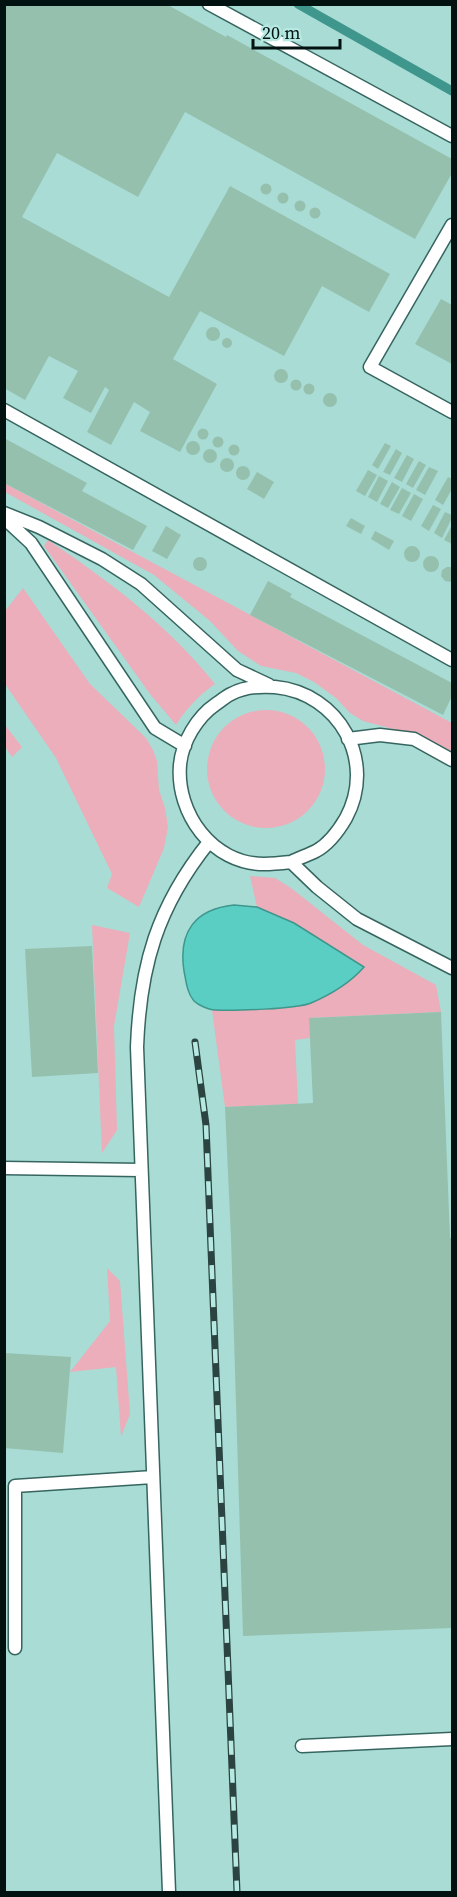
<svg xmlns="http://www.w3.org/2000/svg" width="457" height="1897" viewBox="0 0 457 1897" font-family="'Source Serif 4',serif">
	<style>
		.green { fill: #ebaeba }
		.water { fill: #5acec2; stroke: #3f968d; stroke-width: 1.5 }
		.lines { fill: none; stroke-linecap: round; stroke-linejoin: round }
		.stream { stroke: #3f968d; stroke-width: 9 }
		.building { fill: #95c0ad }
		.service-casing { stroke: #366560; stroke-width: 15 }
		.service { stroke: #fff; stroke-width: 12 }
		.rail-casing { stroke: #2b4441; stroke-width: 7 }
		.rail { stroke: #b6e9e2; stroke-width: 4.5; stroke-dasharray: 14; stroke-linecap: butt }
	</style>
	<rect width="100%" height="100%" fill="#a9dcd5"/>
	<!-- green -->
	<path class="green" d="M4,483L452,723V752L423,737L363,721L350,713L336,698L314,682L296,673L261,666L238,651L210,621L154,575L5,492Z
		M48,540C109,581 169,626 215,684C198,696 187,708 176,725L150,694L44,546Z
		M23,588L90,684L146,738L153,750L157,761L159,790L165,808L168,827L164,848L139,907L107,888L112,874L56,758L5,684V611Z
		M207 769a59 59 0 1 1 118 0a59 59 0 1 1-118 0Z
		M5,725L22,747L12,757L5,747Z
		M250,876L275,878L291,888L363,945L436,985L441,1012L309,1018L310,1038L295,1040L298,1104L225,1107L212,1010L259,1009L294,923L257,907Z
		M92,925L130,933L114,1026L117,1130L102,1153Z
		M107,1268L120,1281L130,1414L121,1437L116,1367L70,1372L110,1321Z"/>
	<!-- water -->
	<path class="water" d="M234,905L257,907L294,923L364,967C350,983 332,994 311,1003C297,1009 233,1011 215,1010C209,1010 198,1005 194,1001C187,993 186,981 184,971C178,932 195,909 234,905Z"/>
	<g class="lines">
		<!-- stream -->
		<path class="stream" d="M298,4L452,91"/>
	</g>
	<!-- building -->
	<path class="building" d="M4,4H166L226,37L227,35L452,159V173L415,239L185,112L138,197L57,153L22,217L169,297L230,186L390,274L369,312L322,286L284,356L200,311L173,359L217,384L180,452L140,431L150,412L134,402L111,445L87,432L109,390L105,387L91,413L63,398L78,371L49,356L25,400L4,388Z
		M260.5 189a5.5 5.5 0 1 1 11 0a5.5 5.5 0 1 1-11 0Z
		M277.5 198a5.5 5.5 0 1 1 11 0a5.5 5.5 0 1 1-11 0Z
		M294.5 206a5.5 5.5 0 1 1 11 0a5.5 5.5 0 1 1-11 0Z
		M309.5 213a5.5 5.5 0 1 1 11 0a5.5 5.5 0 1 1-11 0Z
		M441,299L452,305V364L415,344Z
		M206 334a7 7 0 1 1 14 0a7 7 0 1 1-14 0Z
		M222 343a5 5 0 1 1 10 0a5 5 0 1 1-10 0Z
		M274 376a7 7 0 1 1 14 0a7 7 0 1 1-14 0Z
		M290.5 385a5.5 5.5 0 1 1 11 0a5.5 5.5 0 1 1-11 0Z
		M303.5 389a5.5 5.5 0 1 1 11 0a5.5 5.5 0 1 1-11 0Z
		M323 400a7 7 0 1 1 14 0a7 7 0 1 1-14 0Z
		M197.5 434a5.5 5.5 0 1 1 11 0a5.5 5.5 0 1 1-11 0Z
		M212.5 442a5.5 5.5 0 1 1 11 0a5.5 5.5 0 1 1-11 0Z
		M4,438L87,483L82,491L147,526L133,550L4,483Z
		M186 448a7 7 0 1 1 14 0a7 7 0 1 1-14 0Z
		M385,443L391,446L378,469L372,465Z
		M228.5 450a5.5 5.5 0 1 1 11 0a5.5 5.5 0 1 1-11 0Z
		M396,449L402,453L390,475L383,472Z
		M203 456a7 7 0 1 1 14 0a7 7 0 1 1-14 0Z
		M407,455L414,459L402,482L394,478Z
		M220 465a7 7 0 1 1 14 0a7 7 0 1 1-14 0Z
		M419,461L426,465L413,488L406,484Z
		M236 473a7 7 0 1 1 14 0a7 7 0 1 1-14 0Z
		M429,467L438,471L425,495L416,490Z
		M368,470L377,475L365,496L356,491Z
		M257,472L274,482L264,499L247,489Z
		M379,476L388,481L377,502L368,497Z
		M448,477L452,479V489L443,505L435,500Z
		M392,482L400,487L388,508L380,504Z
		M402,488L411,493L399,514L390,510Z
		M414,494L423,499L411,521L402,516Z
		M433,505L441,509L429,531L421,526Z
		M445,512L452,515V518L442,538L434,533Z
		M351,518L365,526L361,534L346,526Z
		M452,525V544L444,540Z
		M166,526L181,535L167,559L152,551Z
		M375,531L394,541L389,550L371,539Z
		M404 554a8 8 0 1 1 16 0a8 8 0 1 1-16 0Z
		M423 564a8 8 0 1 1 16 0a8 8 0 1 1-16 0Z
		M193 564a7 7 0 1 1 14 0a7 7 0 1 1-14 0Z
		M447,567H452L451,582L445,581L441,576L442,570Z
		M268,581L292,594L290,597L452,683V696L443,715L250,615Z
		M92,946L98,1073L32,1077L25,949Z
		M441,1012L450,1238H452V1628L243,1636L231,1238L225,1107L313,1103L309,1018Z
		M4,1353L71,1357L63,1453L4,1448Z"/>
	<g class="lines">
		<!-- service casing -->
		<g class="service-casing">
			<path id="service" d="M209,4L452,136
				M452,225L370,367L452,412
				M4,410L452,660
				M4,513L39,527L102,559L141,584L237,670L269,685
				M4,518L31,543L155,728L185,746
				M348,739L380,735L414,739L452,760
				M291,862C299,858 308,855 316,851C329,844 339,830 346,818C377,761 339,693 275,687C261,686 244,687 231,694C226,696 221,701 216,704C197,717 182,742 180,765C176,813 212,864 264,864C272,864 282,863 291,862L317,887L357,919L452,968
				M4,1168L141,1170
				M15,1648V1486L153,1477
				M302,1746L452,1739
				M169,1892L137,1047C140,966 157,907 209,842"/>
		</g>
		<!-- service -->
		<use href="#service" class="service"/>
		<!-- rail casing -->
		<g class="rail-casing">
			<path id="rail" d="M195,1042L206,1125L237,1892"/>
		</g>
		<!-- rail -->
		<use href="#rail" class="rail"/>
	</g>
	<!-- border -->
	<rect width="457" height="1897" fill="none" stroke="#011210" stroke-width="12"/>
	<!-- scale -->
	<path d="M253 39v9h87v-9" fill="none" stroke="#011210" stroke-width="3"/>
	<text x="262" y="39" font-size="18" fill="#011210" stroke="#b6e9e2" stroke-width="4.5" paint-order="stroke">20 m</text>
</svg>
